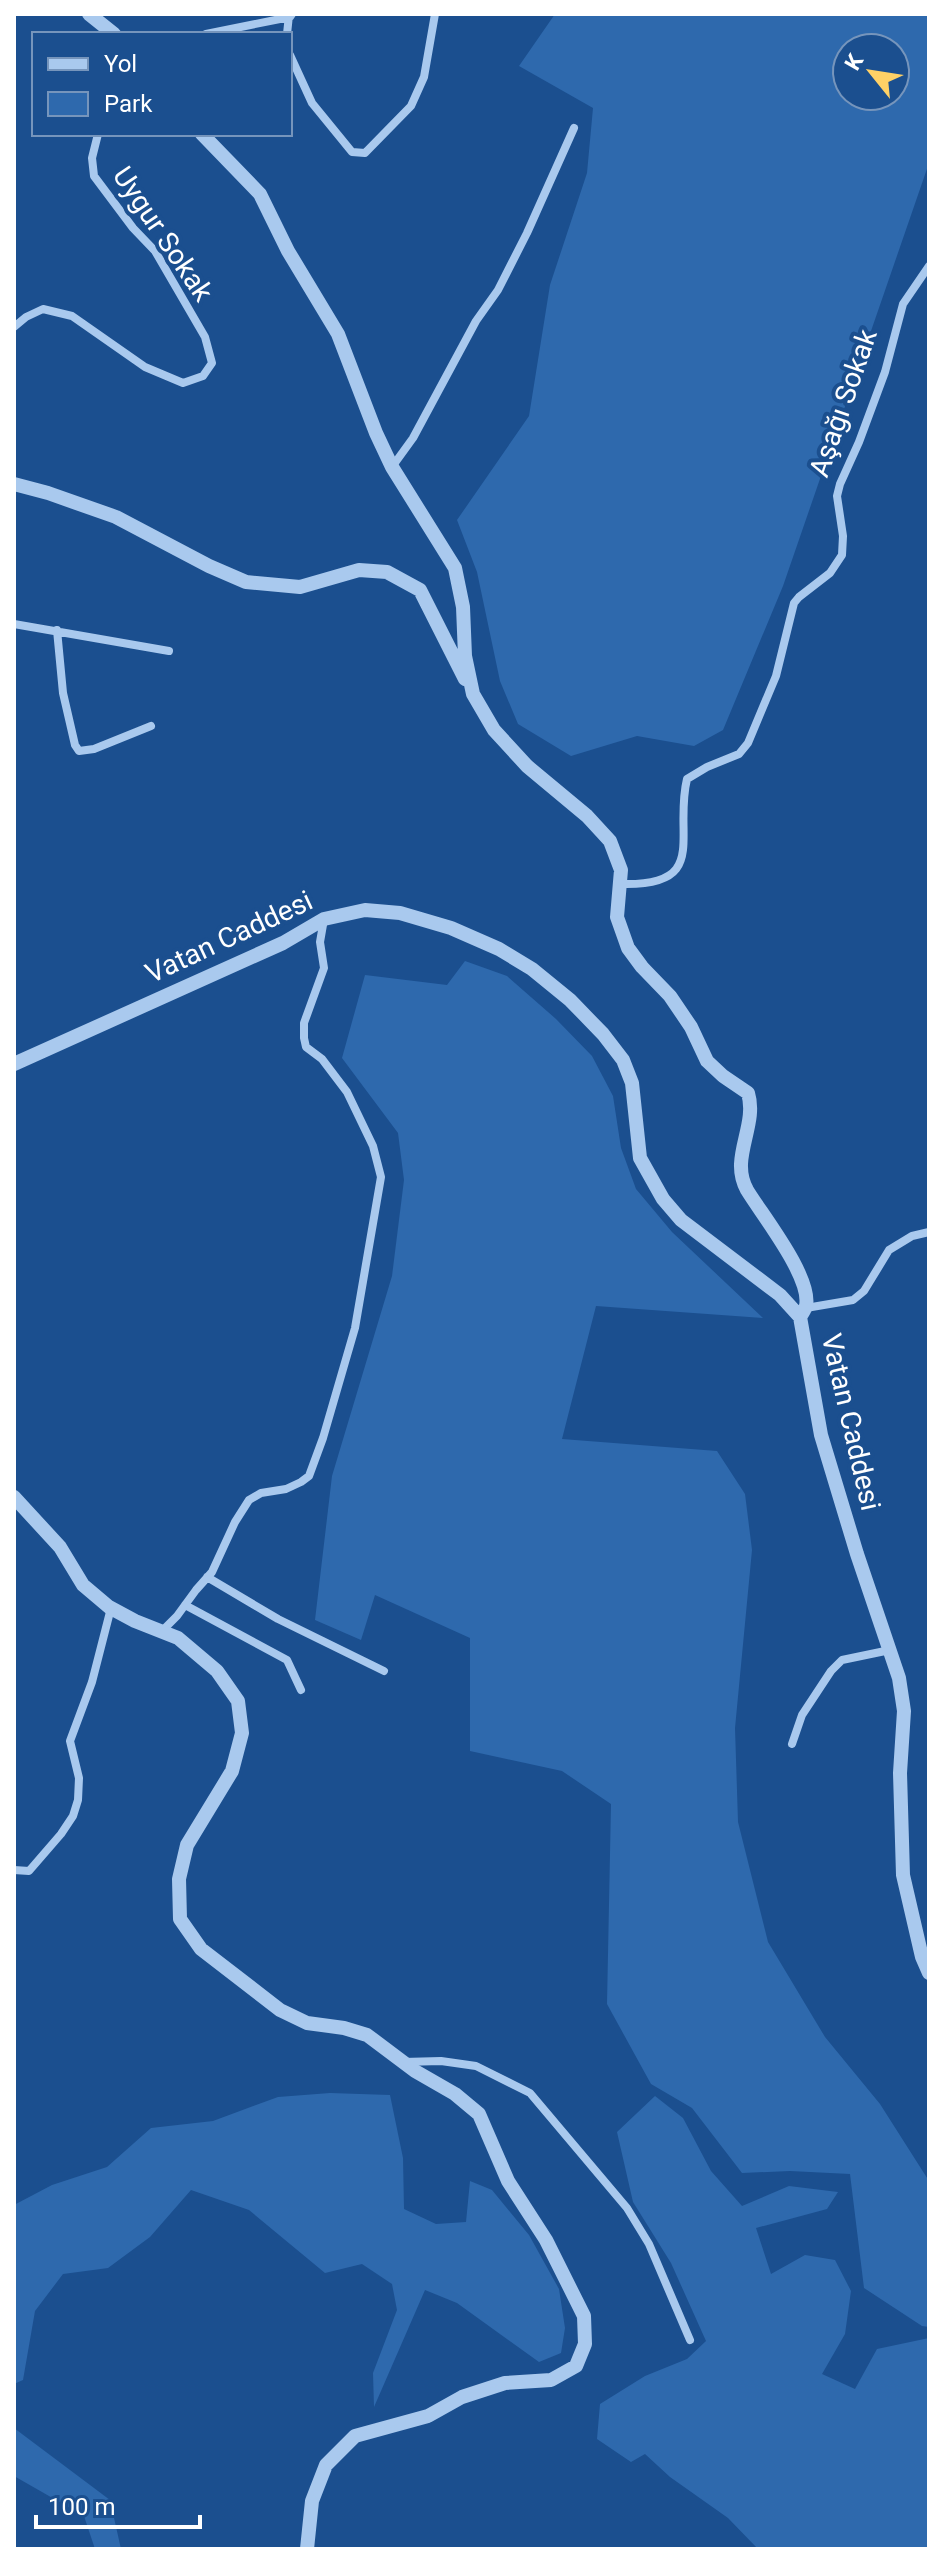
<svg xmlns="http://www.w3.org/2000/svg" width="943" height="2563" viewBox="0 0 943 2563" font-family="Roboto,sans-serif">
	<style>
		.green { fill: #2e69ad; fill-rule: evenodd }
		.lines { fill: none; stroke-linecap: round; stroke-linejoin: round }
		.minor { stroke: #a9c9ee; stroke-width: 8 }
		.tertiary { stroke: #a9c9ee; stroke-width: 14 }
		.labels { text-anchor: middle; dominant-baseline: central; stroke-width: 8; stroke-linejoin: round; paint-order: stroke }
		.street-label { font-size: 28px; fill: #fff; stroke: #1b4f8f }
	</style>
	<rect width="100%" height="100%" fill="#1b4f8f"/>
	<!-- green -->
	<path class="green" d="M555,14H929V163L783,586L723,730L694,746L637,736L571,756L518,724L500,681L477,572L457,520L529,416L550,285L587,173L593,108L519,66ZM847,48H895V96H847Z
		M465,961L507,976L556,1019L592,1056L613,1096L621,1148L636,1189L672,1232L763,1318L596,1306L562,1439L717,1451L745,1494L752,1550L735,1728L738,1822L768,1942L825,2037L880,2104L929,2181V2327L922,2326L864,2288L850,2174L790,2171L742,2173L692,2108L651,2084L607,2004L611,1804L562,1771L470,1751V1638L375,1595L361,1640L315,1620L332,1476L392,1276L404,1180L398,1133L342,1058L365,975L447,985Z
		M330,2093L390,2095L403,2158L404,2209L436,2224L466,2222L470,2181L492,2190L529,2235L559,2289L565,2328L561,2353L539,2362L457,2303L425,2290L374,2407L373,2373L397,2310L392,2284L362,2264L325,2273L249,2210L191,2190L150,2237L108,2268L63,2274L35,2311L23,2380L14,2384V2205L52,2185L107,2167L151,2128L213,2121L278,2097Z
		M655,2096L683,2118L711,2171L742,2206L789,2186L838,2192L827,2209L756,2228L771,2274L805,2255L835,2260L851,2291L845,2334L822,2374L855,2389L877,2349L929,2338V2549H758L728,2518L670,2477L645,2454L631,2462L597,2439L600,2404L645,2376L687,2359L706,2341L671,2263L633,2202L617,2132Z
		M14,2428L110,2500L121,2549H95L84,2516L14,2476Z"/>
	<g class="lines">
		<!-- minor -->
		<path class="minor" d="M206,34L290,17L292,14
			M287,34L289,15
			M290,55L312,103L352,152L365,153L411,106L424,77L435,14
			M14,327L26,317L43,309L72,316L145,367L183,383L203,376L212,363L205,337L155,251L133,228L94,176L92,158L98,134
			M392,467L413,438L476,321L498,290L527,233L574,128
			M14,624L169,651
			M57,630L63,693L75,745L79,751L94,749L151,726
			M620,884C711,887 673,836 687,779L707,767L739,754L748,743L776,676L794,603L799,597L830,573L842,555L843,536L837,496L840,484L859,442L885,372L903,304L929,266
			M806,1308L853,1300L864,1291L889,1250L912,1236L929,1232
			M207,1577L278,1619L384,1671
			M185,1605L287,1660L301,1690
			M161,1632L177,1616L196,1590L212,1572L235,1522L249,1500L261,1493L286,1489L301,1482L309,1476L323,1438L355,1328L381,1177L373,1146L347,1092L322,1059L306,1047L304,1038V1023L324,968L320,942L324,919
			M792,1744L802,1715L831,1671L842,1660L890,1650
			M14,1870L29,1871L61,1834L73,1816L78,1800L79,1778L70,1741L92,1682L111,1608
			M403,2062L441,2061L476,2066L530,2093L627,2208L649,2244L690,2340"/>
		<!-- tertiary -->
		<path class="tertiary" d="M89,14L114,34
			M202,134L260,194L288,251L338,334L376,433L392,467L455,568L463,607L465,656L473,694L494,730L527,766L587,816L610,841L621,870L617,917L628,948L642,967L670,996L691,1027L707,1061L723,1076L748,1093C758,1126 729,1158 747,1190C762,1215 812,1277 806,1306C805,1309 802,1314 800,1317
			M14,484L48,493L116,517L209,566L246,582L300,587L359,570L387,572L420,590L465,679
			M14,1064L283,943L324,919L365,910L400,913L451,928L499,949L532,969L570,1000L603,1034L623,1060L632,1083L640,1158L663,1199L681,1220L780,1295L800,1317L821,1435L857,1554L899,1678L904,1711L900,1773L903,1875L922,1957L929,1973
			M14,1497L60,1547L83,1585L109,1607L135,1621L178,1638L217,1671L238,1701L242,1733L232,1771L187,1845L179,1879L180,1919L201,1949L280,2010L307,2023L344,2028L367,2035L415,2071L455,2094L479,2114L508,2181L546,2240L584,2316L585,2344L576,2366L551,2380L505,2383L462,2397L428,2416L355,2436L326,2465L312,2501L307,2549"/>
	</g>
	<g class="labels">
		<!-- street labels -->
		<g class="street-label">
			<text transform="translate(163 234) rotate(56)">Uygur Sokak</text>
			<text transform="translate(843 403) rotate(-71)">Aşağı Sokak</text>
			<text transform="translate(229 937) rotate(-25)">Vatan Caddesi</text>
			<text transform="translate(851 1422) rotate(77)">Vatan Caddesi</text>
		</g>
	</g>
	<!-- border -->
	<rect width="943" height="2563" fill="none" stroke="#ffffff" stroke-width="32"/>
	<!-- legend -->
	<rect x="32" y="32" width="260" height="104" fill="#1b4f8f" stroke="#7695bc" stroke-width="2"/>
	<rect x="48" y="58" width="40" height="12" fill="#a9c9ee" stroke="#7695bc" stroke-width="2"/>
	<text x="104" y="72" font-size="24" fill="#ffffff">Yol</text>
	<rect x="48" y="92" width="40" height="24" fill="#2e69ad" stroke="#7695bc" stroke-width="2"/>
	<text x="104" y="112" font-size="24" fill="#ffffff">Park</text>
	<!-- north arrow -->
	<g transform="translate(871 72) rotate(300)"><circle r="38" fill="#1b4f8f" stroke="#7695bc" stroke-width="2"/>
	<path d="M0-6L14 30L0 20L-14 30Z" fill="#ffd166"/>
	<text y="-12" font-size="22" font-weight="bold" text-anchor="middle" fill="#ffffff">K</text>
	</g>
	<!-- scale -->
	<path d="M36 2515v12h164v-12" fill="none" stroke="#ffffff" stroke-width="4"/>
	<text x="48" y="2515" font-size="24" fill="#ffffff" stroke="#1b4f8f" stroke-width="6" paint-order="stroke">100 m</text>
</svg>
